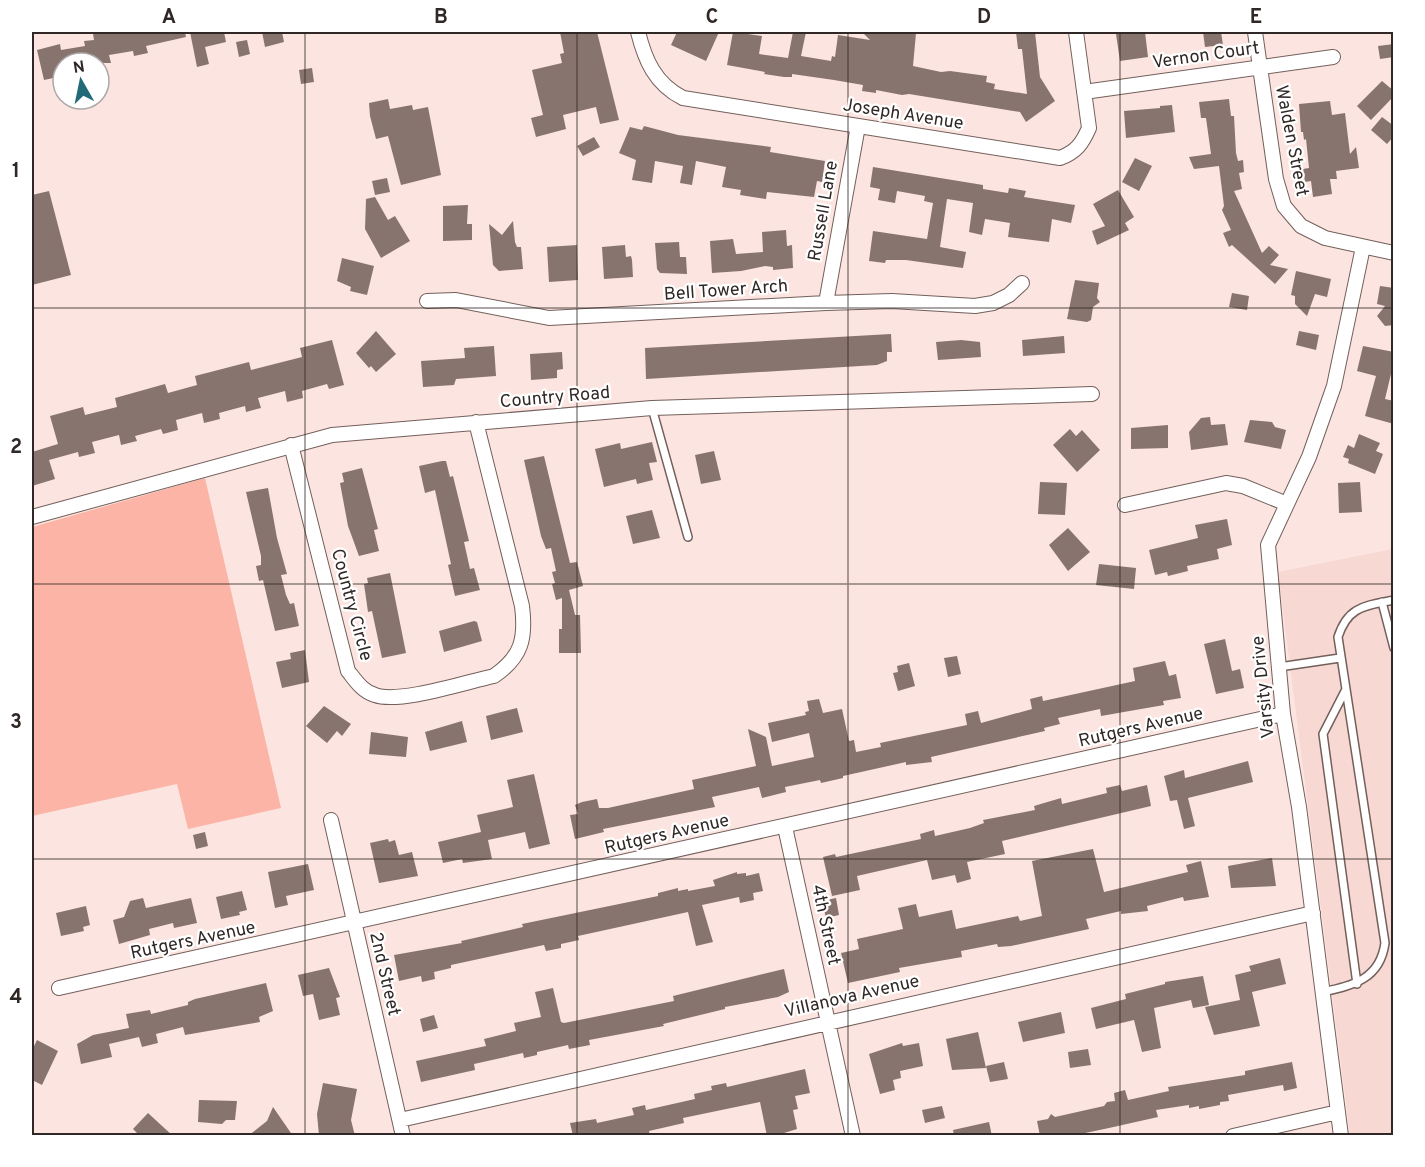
<svg xmlns="http://www.w3.org/2000/svg" width="1425" height="1167" viewBox="0 0 1425 1167" font-family="Overpass,sans-serif">
	<style>
		.built { fill: #f7d8d2 }
		.green { fill: #fbb4a5 }
		.building { fill: #88746f }
		.lines { fill: none; stroke-linecap: round; stroke-linejoin: round }
		.lane-casing { stroke: #735f5b; stroke-width: 10 }
		.street-casing { stroke: #735f5b; stroke-width: 16 }
		.lane { stroke: #fff; stroke-width: 7 }
		.street { stroke: #fff; stroke-width: 14 }
		.grid { fill: none; stroke: #302826; stroke-width: 1.5; stroke-opacity: 0.55 }
		.labels { text-anchor: middle; dominant-baseline: central; stroke-width: 4.5; stroke-linejoin: round; paint-order: stroke }
		.street-label { font-size: 18px; fill: #302826; stroke: #fff }
		.neatline { fill: none; stroke: #302826; stroke-width: 2 }
		.grid-label { font-size: 20px; text-anchor: middle; font-weight: bold; fill: #302826 }
	</style>
	<rect width="100%" height="100%" fill="#fce5e0"/>
	<!-- built -->
	<path class="built" d="M1393,549V1135H1350L1278,572Z"/>
	<!-- green -->
	<path class="green" d="M205,478L281,808L188,829L177,784L32,816V527Z"/>
	<!-- building -->
	<path class="building" d="M112,32H185L186,37L146,46L148,53L134,56L133,51L109,55L111,63H63V76L44,80L37,50L60,44L61,50L85,46L84,41L94,40L93,34Z
		M190,32H224L226,42L205,47L209,64L197,67Z
		M262,32H282L284,42L265,47Z
		M560,32H597L619,120L600,124L596,107L563,115L566,129L536,137L531,118L543,115L532,70L562,63L560,54L564,53Z
		M677,32H719L706,61L671,45Z
		M733,32L762,36L759,54L788,58L793,32H806L801,56L831,61L832,56L835,57L838,35L870,40L862,32L916,33L913,66L941,72L950,71L987,76L986,82L995,84L994,89L1027,94L1022,49H1018L1016,32H1035L1040,77L1055,101L1026,122L1020,112L909,94L902,95L876,90V93L862,91L863,85L834,80L792,74V77H784L764,74L765,72L727,65Z
		M1145,32L1148,57L1120,61L1116,34Z
		M1203,32H1221L1223,45L1205,47Z
		M247,40L250,54L239,57L236,42Z
		M1394,44V57L1380,59L1378,46Z
		M312,68L314,82L301,84L299,70Z
		M1382,81L1394,91V96L1371,120L1357,106Z
		M388,99L390,109L412,105L413,110L428,107L441,175L401,185L388,136L376,139L370,116L369,103Z
		M1229,99L1231,116H1234L1236,153L1238,161L1243,160L1244,172L1239,173L1242,189L1234,191L1262,253L1269,246L1279,255L1270,265L1288,269L1275,284L1232,245L1229,247L1223,233L1231,230L1222,210L1224,206L1219,166L1194,169L1189,157L1211,154L1206,118H1201L1199,102Z
		M1330,101L1332,115L1345,113L1350,154L1356,147L1359,168L1336,171L1337,179H1330L1332,194L1313,197L1311,181L1305,182L1303,169L1309,168L1306,139L1304,140L1303,132H1301L1299,104Z
		M1172,105L1175,132L1126,138L1124,111L1160,108V106Z
		M1382,117L1394,126V136L1387,144L1371,130Z
		M644,126L678,135L771,147L770,152L825,161L822,182L817,181L814,197L767,192L766,199L740,195L741,190L722,187L726,167L696,161L692,185L680,183L683,166L655,161L652,183L632,180L636,160L619,153L630,127L642,130Z
		M594,137L600,147L583,156L577,146Z
		M1135,158L1152,166L1139,191L1122,182Z
		M873,167L983,185V189L1008,193L1009,188L1026,191L1024,197L1075,205L1071,223L1052,219L1049,242L1008,237L1010,223L985,219L982,235L969,232L973,203L947,199L940,247L966,252L963,268L906,260H886L885,263L869,261L873,231L927,239L933,203L924,201L925,196L897,191L895,203L878,200L880,189L870,187Z
		M387,178L390,192L375,195L372,181Z
		M1118,190L1134,217L1125,223L1129,230L1097,245L1092,231L1105,226L1093,204Z
		M49,191L71,275L32,285V195Z
		M375,197L388,220L395,216L410,241L381,258L365,229L366,199Z
		M468,205L467,224H472V240L443,241V206Z
		M513,221L515,242L517,247H521L523,269L499,271L493,265L489,224L502,235Z
		M786,230L787,246L792,245L793,268L773,270V267L765,266L741,271L712,273L710,241L733,239L736,254L763,252L762,232Z
		M679,242L680,257H686L687,274L660,273L657,269L655,243Z
		M577,245L578,280L549,282L547,247Z
		M625,245L626,257L631,256L632,260L633,277L604,279L602,247Z
		M342,258L374,266L367,295L350,291L351,287L337,281Z
		M1296,271L1331,279L1327,297L1315,294L1307,316L1295,304V296L1291,295Z
		M1075,280L1099,283L1097,298L1100,302L1093,307L1091,320L1087,322L1067,319Z
		M1380,286L1394,288V325L1385,326L1377,316L1385,306L1377,304Z
		M1232,293L1249,296L1247,310L1229,307Z
		M376,331L396,354L376,372L371,366L369,368L356,353Z
		M1299,331L1319,335L1316,350L1296,345Z
		M891,334L892,352H887V361L877,365L646,379L645,348Z
		M1064,336L1065,353L1023,356L1022,340Z
		M332,340L344,385L329,389L327,384L302,391L303,398L287,402L285,391L258,398L261,408L246,412L245,406L219,413L220,419L204,423L202,413L176,420L178,430L163,434L161,429L135,436L137,441L121,445L119,435L92,442L95,453L79,457L78,452L49,460L55,479L32,486V452L58,444L50,416L83,407L85,415L117,407L115,398L165,384L168,393L197,385L195,376L249,362L251,370L302,357L300,348Z
		M961,340L980,342L981,357L938,360L936,342Z
		M494,346L496,376L456,379L454,385L423,387L421,361L465,358L464,348Z
		M1363,346L1394,352V374H1391L1385,399L1394,401V424L1365,416L1376,376L1357,371Z
		M562,352L563,369L557,370V378L531,380L530,354Z
		M1210,417L1211,425L1225,424L1228,445L1191,450L1189,432L1201,418Z
		M1250,420L1272,422L1275,427L1286,430L1281,449L1244,442Z
		M1168,425V448L1131,449V428Z
		M1070,429L1076,436L1082,430L1100,450L1077,472L1053,445Z
		M1359,434L1380,443L1376,451L1383,454L1375,474L1348,463L1349,459L1343,457L1348,445L1354,448Z
		M652,442L657,462L649,463L653,480L637,484L636,479L604,487L595,449L620,443L621,449Z
		M714,451L721,480L701,484L695,455Z
		M544,456L570,563L577,562L583,586L569,590L575,615H580L581,653H559V629H562V598L556,600L552,584L555,583L552,572L556,571L551,548L546,549L541,536L524,460Z
		M442,461H446L450,477L453,476L469,541L464,542L470,569L474,568L480,590L455,596L448,565L451,564L435,490L425,493L419,466Z
		M362,468L378,529L374,530L379,551L359,556L348,526L340,483L344,482L342,473Z
		M1040,482L1067,483L1065,515L1038,514Z
		M1360,482L1362,512L1339,513L1338,483Z
		M268,488L277,538L287,574L281,575L286,595L290,604L294,603L299,626L275,631L263,580L259,581L256,566L261,565V556L246,492Z
		M652,510L660,538L633,544L626,516Z
		M1227,519L1232,545L1217,549L1219,559L1187,566L1188,571L1168,576L1167,572L1155,575L1149,550L1198,538L1195,525Z
		M1068,528L1090,552L1068,571L1049,545Z
		M1099,564L1136,568L1134,589L1096,585Z
		M390,573L406,653L382,658L372,611L368,612L364,584L368,583L367,578Z
		M474,621L477,622L482,641L444,652L439,631Z
		M1225,639L1232,671L1240,669L1244,688L1216,694L1204,644Z
		M305,650L309,682L282,688L276,662L291,659L290,653Z
		M957,656L961,674L948,677L944,658Z
		M1165,661L1169,676L1176,674L1181,698L1163,701L1164,705L1101,716L1100,709L1058,718L1060,724L1044,728L1045,731L931,757L932,762L906,765V762L843,776V778L821,783L820,780L785,787L786,792L762,798L759,787L712,797L715,807L603,829L604,832L575,839L570,815L578,814L575,805L582,802L597,799L599,808H608L694,789L692,780L756,766L748,729L766,737L772,766L814,757L809,733L772,742L768,723L806,715L805,712L809,711L807,701L819,699L823,713L842,709L849,741L854,740L856,752L881,747L880,743L967,725L965,714L978,711L981,723L1032,709L1030,699L1042,696L1043,701L1135,681L1133,668Z
		M909,663L915,686L898,691L893,673L898,672L897,666Z
		M324,706L351,724L342,736L337,731L327,743L306,726Z
		M517,708L523,732L491,740L486,716Z
		M462,721L467,742L430,751L425,732Z
		M371,732L408,737L406,757L369,754Z
		M1248,761L1253,782L1188,798L1195,826L1184,829L1177,800L1170,801L1164,776L1184,770L1185,778Z
		M534,774L550,844L529,849L525,832L488,840L492,859L463,863L462,859L443,863L438,842L481,832L477,815L513,807L507,780Z
		M1120,785L1122,791L1147,785L1151,806L1002,841L1005,854L967,862L971,879L957,883L955,875L932,880L927,860L857,876L860,890L832,896L823,857L835,854L836,857L921,839L920,834L934,830L935,836L970,828L984,823L983,820L1035,810L1034,806L1061,798L1062,804L1107,793L1106,788Z
		M205,832L208,846L196,849L193,835Z
		M388,839L389,842L395,840L399,855L412,852L418,876L379,883L370,843Z
		M1093,849L1104,892L1188,872L1186,865L1201,861L1209,897L1184,901L1183,897L1147,906L1148,911L1121,914V911L1086,919L1089,929L1011,946L998,947L997,944L961,951L962,957L899,968L900,972L848,983L841,953L859,949L857,939L903,929L898,908L916,904L919,917L952,910L956,929L1018,916L1020,921L1042,916L1032,861Z
		M1272,858L1276,886L1231,888L1228,866Z
		M308,864L314,890L286,896L288,905L275,908L268,872Z
		M737,872V874L746,873V876L759,873L763,891L753,893L754,900L740,903L739,897L702,905L713,942L696,946L688,912L578,936L579,940L561,944V948L546,951L544,945L451,965V968L434,972L435,979L422,982L421,976L399,981L394,955L462,943L461,941L523,927L522,924L658,896V893L678,888V891L688,889V891L715,886L713,880Z
		M242,891L247,910L239,912L240,915L221,919L216,897Z
		M143,898L146,908L191,898L197,923L174,928L173,923L149,929L150,935L119,944L113,920L124,917L130,901Z
		M836,898L839,915L826,918L822,901Z
		M86,906L90,925L83,927L84,931L61,936L56,913Z
		M1280,958L1286,984L1252,992L1260,1026L1214,1035L1205,1007L1240,1000L1235,975L1251,971L1249,966Z
		M329,968L340,997L336,998L340,1015L319,1020L313,994L303,996L298,975Z
		M784,969L789,992L778,997L725,1007V1009L663,1024L664,1026L589,1040L590,1045L569,1049L568,1045L537,1052V1055L524,1058L523,1053L474,1064L475,1070L421,1082L416,1061L486,1046L484,1039L516,1031L514,1023L541,1017L535,992L553,988L561,1022L564,1023L674,1001L673,996Z
		M1203,976L1209,1005L1193,1008L1191,1000L1154,1008L1161,1048L1142,1052L1134,1020L1096,1029L1091,1008L1126,999L1125,994L1165,984V982Z
		M266,983L273,1011L259,1017L260,1022L185,1035L183,1027L156,1034L158,1043L142,1047L139,1037L109,1044L112,1057L81,1064L77,1044L93,1035L129,1028L126,1014L150,1010L151,1014L188,1005V1002L195,999Z
		M1061,1012L1065,1033L1023,1042L1018,1022Z
		M434,1015L438,1028L423,1032L420,1019Z
		M978,1032L986,1068L952,1070L946,1039Z
		M37,1040L58,1051L42,1085L32,1080V1050Z
		M902,1043L903,1046L919,1043L923,1066L900,1071L901,1078L893,1080L895,1090L880,1094L869,1054Z
		M1088,1049L1091,1065L1070,1068L1068,1052Z
		M1004,1062L1008,1079L990,1082L986,1066Z
		M1292,1062L1297,1088L1284,1091L1283,1085L1228,1095L1229,1101L1220,1102V1105L1199,1109V1106L1189,1108V1105L1156,1110L1158,1117L1109,1128L1071,1136H1040L1037,1121L1048,1119L1051,1114L1055,1117L1104,1106L1107,1102L1115,1101L1114,1093L1125,1090L1128,1100L1169,1091L1168,1087L1245,1075V1071Z
		M805,1069L810,1093L795,1096L798,1109L793,1110L797,1129L784,1133L767,1136L760,1102L683,1118L684,1123L649,1131L650,1136H573L570,1123L596,1119L597,1123L634,1115L632,1108L645,1105L646,1110L695,1099L694,1094L712,1090L711,1086L726,1083L727,1087Z
		M323,1083L357,1089L351,1120L355,1136H319L317,1114Z
		M199,1100L237,1101L235,1120H226L222,1124L198,1122Z
		M942,1106L945,1118L925,1123L922,1110Z
		M273,1107L293,1136H248L267,1121Z
		M148,1113L173,1136H140L133,1129Z
		M989,1122L992,1136H954L953,1130Z"/>
	<g class="lines">
		<!-- lane casing -->
		<g class="lane-casing">
			<path id="lane" d="M652,408L688,537
				M1382,602L1394,648
				M1279,667L1340,658
				M1345,691L1323,734L1357,984
				M1323,992C1354,985 1380,979 1385,943L1338,637C1348,606 1365,606 1394,600"/>
		</g>
		<!-- street casing -->
		<g class="street-casing">
			<path id="street" d="M638,32C645,60 655,84 683,98L1060,158C1076,152 1082,144 1089,128L1076,32
				M1255,32L1276,179L1284,206L1301,226L1325,238L1394,253
				M1084,92L1333,57
				M427,301L456,300L549,318L826,303L892,301L975,306L993,303L1009,295L1022,283
				M826,303L858,126
				M291,445L348,671C356,681 362,691 375,695C399,704 466,682 494,676C522,657 526,638 522,606L476,422
				M1125,505L1226,483L1243,486L1287,504
				M32,517L332,435L652,408L1092,394
				M331,820L403,1136
				M785,827L853,1136
				M59,988L1283,714
				M400,1120L1313,913
				M1233,1136L1338,1112
				M1341,1136L1299,807L1283,714L1268,545L1309,457L1334,386L1363,247"/>
		</g>
		<!-- lane -->
		<use href="#lane" class="lane"/>
		<!-- street -->
		<use href="#street" class="street"/>
	</g>
	<!-- grid -->
	<path class="grid" d="M305,32V1136M577,32V1136M848,32V1136M1120,32V1136M32,308H1394M32,584H1394M32,859H1394"/>
	<g class="labels">
		<!-- street labels -->
		<g class="street-label">
			<text transform="translate(1206 56) rotate(-8)">Vernon Court</text>
			<text transform="translate(903 115) rotate(9)">Joseph Avenue</text>
			<text transform="translate(1291 141) rotate(79)">Walden Street</text>
			<text transform="translate(824 211) rotate(-80)">Russell Lane</text>
			<text transform="translate(726 291) rotate(-4)">Bell Tower Arch</text>
			<text transform="translate(555 398) rotate(-5)">Country Road</text>
			<text transform="translate(351 605) rotate(75)">Country Circle</text>
			<text transform="translate(1264 687) rotate(-96)">Varsity Drive</text>
			<text transform="translate(1141 728) rotate(-13)">Rutgers Avenue</text>
			<text transform="translate(667 835) rotate(-13)">Rutgers Avenue</text>
			<text transform="translate(825 925) rotate(78)">4th Street</text>
			<text transform="translate(193 941) rotate(-12)">Rutgers Avenue</text>
			<text transform="translate(384 974) rotate(77)">2nd Street</text>
			<text transform="translate(852 997) rotate(-13)">Villanova Avenue</text>
		</g>
	</g>
	<!-- border -->
	<rect width="1425" height="1167" fill="none" stroke="#ffffff" stroke-width="66"/>
	<!-- north arrow -->
	<g transform="translate(81 81) rotate(351)"><circle r="28" fill="#ffffff" stroke="#aca9a8" stroke-width="1.5"/>
	<path d="M0-4.5L10 22L0 15L-10 22Z" fill="#226a77"/>
	<text y="-9" font-size="16" font-weight="bold" text-anchor="middle" fill="#302826">N</text>
	</g>
	<rect x="33" y="33" width="1359" height="1101" class="neatline"/>
	<g class="grid-label">
		<text x="169" y="23">A</text>
		<text x="441" y="23">B</text>
		<text x="712" y="23">C</text>
		<text x="984" y="23">D</text>
		<text x="1256" y="23">E</text>
		<text x="16" y="177">1</text>
		<text x="16" y="453">2</text>
		<text x="16" y="728">3</text>
		<text x="16" y="1003">4</text>
	</g>
</svg>
